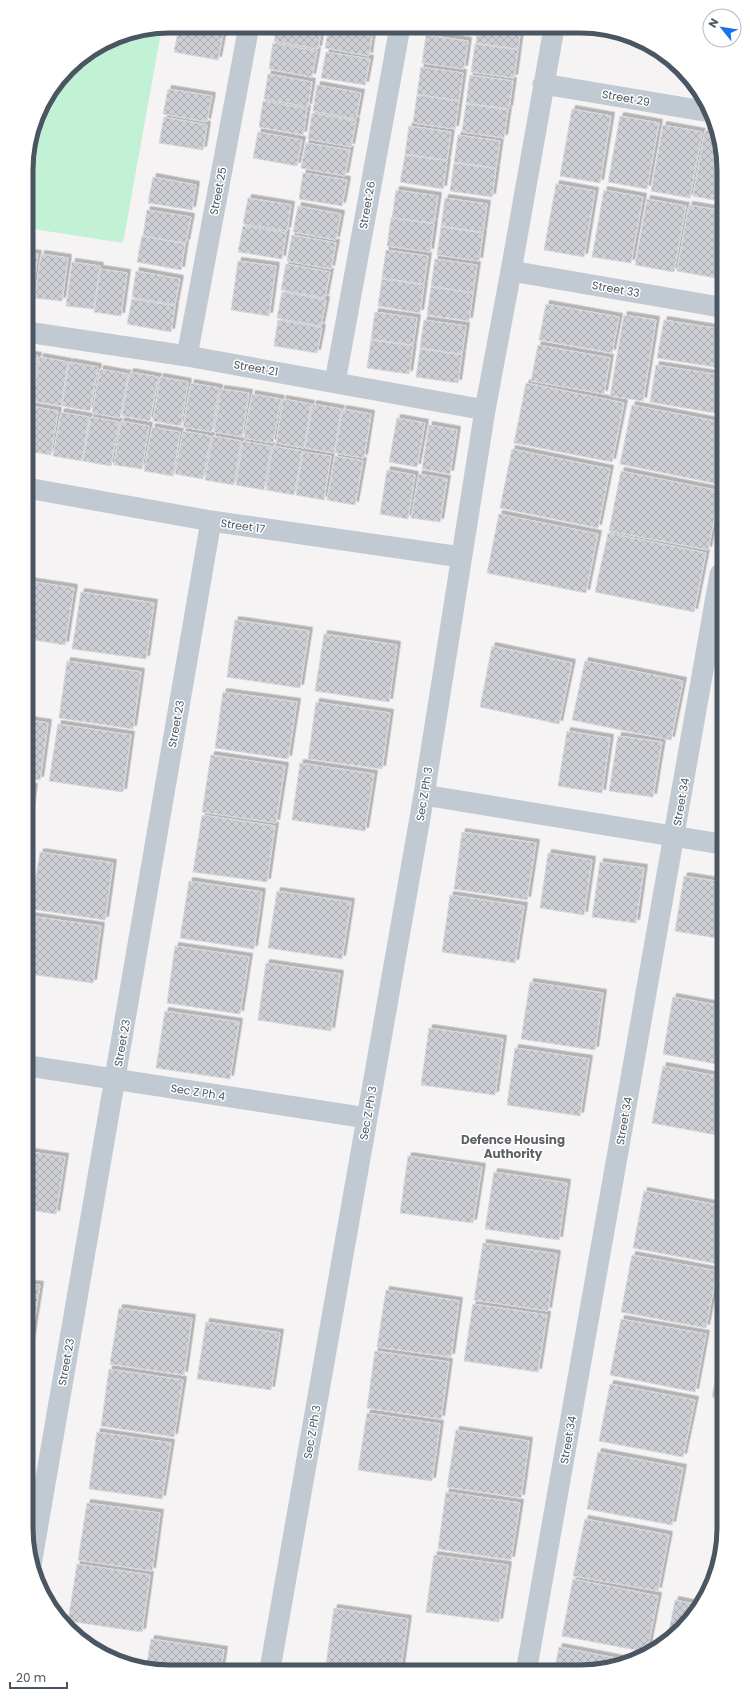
<svg xmlns="http://www.w3.org/2000/svg" width="750" height="1698" viewBox="0 0 750 1698" font-family="Poppins,sans-serif">
	<style>
		.green { fill: #c3f1d5 }
		.building { fill: url(#building-cross-hatch); stroke: #d7d9de; filter: url(#shadow) }
		.lines { fill: none; stroke-linecap: round; stroke-linejoin: round }
		.minor { stroke: #c1cad2; stroke-width: 21 }
		.labels { text-anchor: middle; dominant-baseline: central; stroke-width: 3; stroke-linejoin: round; paint-order: stroke }
		.street-label { font-size: 11px; fill: #4a5661; stroke: #fff }
		.neighbourhood-label { font-size: 12px; font-weight: bold; fill: #5f6368; stroke: #fff }
		.rim { fill: none; stroke: #4a5661; stroke-width: 5 }
	</style>
	<defs>
		<pattern id="building-cross-hatch" width="8" height="8" patternUnits="userSpaceOnUse"><rect width="8" height="8" fill="#cdcfd5"/><path d="M0 0l8 8M0 8l8-8" fill="none" stroke="#a8abb0"/></pattern>
		<filter id="shadow"><feDropShadow dx="3.5" dy="-3.5" stdDeviation="0" flood-color="#0004"/></filter>
	</defs>
	<rect width="100%" height="100%" fill="#f5f3f3"/>
	<!-- green -->
	<path class="green" d="M162,27L123,243L27,228L26,160L41,106L75,62L115,37Z"/>
	<!-- building -->
	<path class="building" d="M179,26L223,34L218,60L174,52Z
		M193,26H222L221,31Z
		M277,27H322L318,49L274,41Z
		M329,27H357L373,30L369,56L325,48Z
		M478,28H521L518,49L476,43Z
		M426,35L468,41L464,69L422,63Z
		M273,43L317,51L312,77L269,69Z
		M475,44L518,50L514,78L471,72Z
		M326,52L370,59L365,85L321,78Z
		M421,67L463,73L459,101L417,94Z
		M268,74L312,82L308,107L264,99Z
		M470,75L513,81L509,109L466,103Z
		M317,85L361,93L356,119L313,111Z
		M168,89L212,96L207,122L163,114Z
		M417,95L459,101L455,129L413,123Z
		M263,101L307,109L303,135L259,127Z
		M466,104L508,110L504,138L462,132Z
		M572,109L611,116L600,183L560,176Z
		M312,113L356,121L351,147L308,139Z
		M620,116L659,123L647,189L608,182Z
		M164,117L207,125L203,150L159,143Z
		M663,125L702,132L690,198L651,191Z
		M409,126L451,132L447,160L405,154Z
		M705,130L719,133V201L693,196Z
		M258,132L302,140L297,166L253,158Z
		M458,135L500,141L496,168L454,162Z
		M306,143L350,150L345,176L301,168Z
		M405,155L447,161L443,189L400,182Z
		M454,163L496,169L492,197L450,191Z
		M303,173L347,180L342,206L299,199Z
		M153,177L196,185L192,210L148,203Z
		M556,184L595,191L584,257L544,250Z
		M396,190L438,196L434,223L392,218Z
		M604,190L643,197L631,263L592,257Z
		M248,198L291,205L287,231L243,224Z
		M445,198L487,204L483,232L441,226Z
		M647,199L686,206L674,272L635,265Z
		M689,205L719,210V259L716,278L677,271Z
		M298,206L341,214L336,240L293,232Z
		M147,210L191,217L186,243L143,236Z
		M391,218L434,224L430,252L387,246Z
		M243,226L286,233L282,259L238,252Z
		M441,227L483,233L479,261L437,255Z
		M292,235L336,243L331,269L287,261Z
		M142,236L185,244L181,270L137,262Z
		M386,250L428,256L424,284L382,278Z
		M27,253L38,254L32,298L27,297Z
		M41,254L68,258L62,301L35,298Z
		M435,259L477,265L473,293L431,286Z
		M238,261L276,266L269,316L231,310Z
		M72,262L100,266L94,309L66,306Z
		M286,264L330,272L325,298L281,290Z
		M100,269L127,273L121,316L94,312Z
		M136,271L180,279L175,305L132,297Z
		M382,279L424,285L420,313L378,306Z
		M431,287L473,293L469,321L427,315Z
		M282,292L326,300L321,326L277,318Z
		M132,299L175,306L171,332L127,324Z
		M546,304L619,317L612,353L539,340Z
		M375,312L417,318L413,345L371,339Z
		M624,315L656,320L643,401L610,396Z
		M278,320L322,328L317,353L274,346Z
		M424,320L466,326L462,354L420,348Z
		M664,320L720,329V368L657,358Z
		M371,340L413,346L409,374L367,368Z
		M538,345L610,358L604,394L531,381Z
		M420,349L462,355L458,383L416,377Z
		M27,354L38,356L30,400L27,399Z
		M40,357L68,362L61,406L32,401Z
		M69,362L98,367L90,411L62,406Z
		M656,365L720,375V414L650,402Z
		M100,369L128,374L120,418L92,413Z
		M130,372L158,377L150,421L122,416Z
		M160,377L188,382L181,426L153,421Z
		M191,383L219,388L212,432L183,427Z
		M526,383L624,403L612,462L514,443Z
		M221,389L249,393L242,437L214,432Z
		M252,394L281,399L273,443L244,438Z
		M283,399L311,404L304,448L276,443Z
		M313,404L341,409L334,453L305,448Z
		M632,405L720,422V475L718,484L620,464Z
		M30,406L58,411L51,455L27,451V424Z
		M343,409L371,414L364,458L335,453Z
		M61,412L89,417L82,461L53,456Z
		M91,417L119,422L111,466L83,461Z
		M397,418L425,423L417,467L389,462Z
		M121,421L149,426L142,469L114,465Z
		M429,425L457,430L450,474L422,469Z
		M152,427L180,432L173,476L144,471Z
		M183,431L211,436L203,479L175,474Z
		M213,436L241,441L234,485L205,480Z
		M243,441L271,446L264,490L236,485Z
		M273,446L302,451L294,495L266,490Z
		M512,449L610,469L598,528L500,508Z
		M303,452L331,456L324,500L296,495Z
		M335,456L363,461L355,505L327,500Z
		M387,470L415,475L408,519L380,514Z
		M621,471L720,491L708,550L609,531Z
		M419,474L447,479L440,522L411,518Z
		M499,514L598,534L586,593L487,573Z
		M608,533L706,553L694,612L595,592Z
		M28,581L74,588L65,645L28,639Z
		M81,592L154,603L146,659L72,649Z
		M235,620L309,631L300,688L227,677Z
		M324,634L397,645L389,702L315,691Z
		M492,646L572,663L559,724L480,707Z
		M67,661L141,672L133,729L59,718Z
		M585,661L683,681L671,740L572,720Z
		M223,692L297,702L288,759L215,748Z
		M316,702L390,713L382,769L308,759Z
		M28,720L48,723L40,780L28,778Z
		M58,724L131,735L123,792L49,781Z
		M567,731L610,738L602,793L558,786Z
		M618,736L662,742L653,797L609,791Z
		M211,755L285,766L276,823L202,812Z
		M300,763L374,774L365,831L292,820Z
		M28,787H34L29,822Z
		M202,815L275,826L267,882L193,872Z
		M462,832L536,843L527,900L454,889Z
		M40,852L113,863L105,920L31,909Z
		M548,853L592,860L584,915L540,908Z
		M600,862L644,868L636,923L592,917Z
		M684,876L722,882V939L675,931Z
		M189,881L262,892L254,949L180,938Z
		M277,891L351,902L342,959L268,948Z
		M450,895L524,906L515,963L442,952Z
		M29,916L101,926L93,983L29,974Z
		M175,946L249,957L240,1014L167,1003Z
		M266,963L340,974L331,1031L258,1020Z
		M530,982L603,993L595,1050L521,1039Z
		M673,997L722,1006V1065L663,1054Z
		M165,1011L239,1022L230,1079L156,1068Z
		M429,1028L503,1039L495,1095L421,1085Z
		M515,1048L589,1059L580,1116L507,1105Z
		M663,1066L722,1077V1136L652,1123Z
		M30,1152L65,1157L56,1214L30,1210Z
		M408,1156L482,1167L473,1223L400,1213Z
		M494,1172L567,1183L559,1240L485,1229Z
		M644,1191L723,1206V1240L718,1264L633,1248Z
		M483,1243L557,1254L548,1311L474,1300Z
		M632,1255L717,1271L706,1328L621,1312Z
		M30,1284L40,1285L31,1342H30Z
		M386,1290L459,1301L451,1357L377,1347Z
		M473,1304L547,1315L538,1372L464,1361Z
		M119,1308L192,1318L184,1375L110,1364Z
		M621,1319L706,1334L695,1392L610,1375Z
		M206,1322L280,1333L271,1390L197,1379Z
		M723,1340V1399L712,1397Z
		M375,1351L449,1362L441,1419L367,1408Z
		M109,1369L183,1380L174,1437L101,1426Z
		M610,1384L695,1400L683,1457L599,1441Z
		M367,1413L440,1424L432,1481L358,1470Z
		M456,1430L529,1441L521,1498L447,1487Z
		M97,1432L171,1443L162,1499L89,1489Z
		M598,1452L683,1468L672,1525L587,1509Z
		M446,1492L520,1503L511,1560L438,1549Z
		M87,1503L160,1513L152,1571L78,1560Z
		M585,1519L669,1535L658,1591L573,1576Z
		M434,1555L508,1565L499,1622L426,1612Z
		M77,1564L150,1575L142,1632L68,1621Z
		M573,1579L658,1596L647,1652L562,1636Z
		M675,1600L700,1605L694,1616L667,1641Z
		M334,1608L408,1619L401,1668H349L326,1665Z
		M151,1639L224,1650L221,1669H146Z
		M559,1647L631,1661L618,1667H555Z"/>
	<g class="lines">
		<!-- minor -->
		<path class="minor" d="M543,84L710,112
			M511,271L720,307
			M27,332L187,356L485,410
			M187,356L249,26
			M335,382L400,27
			M27,488L211,521L461,557
			M424,795L721,844
			M29,1066L367,1118
			M31,1565L211,521
			M527,1667L720,574
			M270,1669L424,795L485,410L511,271L554,28"/>
	</g>
	<g class="labels">
		<!-- street labels -->
		<g class="street-label">
			<text transform="translate(626 98) rotate(10)">Street 29</text>
			<text transform="translate(218 191) rotate(-79)">Street 25</text>
			<text transform="translate(367 205) rotate(-80)">Street 26</text>
			<text transform="translate(616 289) rotate(10)">Street 33</text>
			<text transform="translate(256 368) rotate(10)">Street 21</text>
			<text transform="translate(243 526) rotate(8)">Street 17</text>
			<text transform="translate(176 724) rotate(-80)">Street 23</text>
			<text transform="translate(424 794) rotate(-81)">Sec Z Ph 3</text>
			<text transform="translate(681 802) rotate(-80)">Street 34</text>
			<text transform="translate(122 1043) rotate(-80)">Street 23</text>
			<text transform="translate(198 1092) rotate(9)">Sec Z Ph 4</text>
			<text transform="translate(368 1113) rotate(-80)">Sec Z Ph 3</text>
			<text transform="translate(624 1121) rotate(-80)">Street 34</text>
			<text transform="translate(66 1362) rotate(-80)">Street 23</text>
			<text transform="translate(312 1432) rotate(-80)">Sec Z Ph 3</text>
			<text transform="translate(568 1440) rotate(-80)">Street 34</text>
		</g>
		<!-- neighbourhood labels -->
		<g class="neighbourhood-label">
			<text x="513" y="1139">Defence Housing<tspan x="513" dy="14">Authority</tspan></text>
		</g>
	</g>
	<!-- crop -->
	<path d="M0 0H750V1698H0ZM170 33H580A137 137 0 0 1 717 170V1528A137 137 0 0 1 580 1665H170A137 137 0 0 1 33 1528V170A137 137 0 0 1 170 33Z" fill="#fff" fill-rule="evenodd"/>
	<path class="rim" d="M170 33H580A137 137 0 0 1 717 170V1528A137 137 0 0 1 580 1665H170A137 137 0 0 1 33 1528V170A137 137 0 0 1 170 33Z"/>
	<!-- north arrow -->
	<g transform="translate(722 28) rotate(300)"><circle r="19" fill="#ffffff" stroke="#b7bbc0"/>
	<path d="M0-3L7 15L0 10L-7 15Z" fill="#1a73e8"/>
	<text y="-6" font-size="11" font-weight="bold" text-anchor="middle" fill="#4a5661">N</text>
	</g>
	<!-- scale -->
	<path d="M10 1682v6h57v-6" fill="none" stroke="#4a5661" stroke-width="2"/>
	<text x="16" y="1682" font-size="12" fill="#4a5661" stroke="#ffffff" stroke-width="3" paint-order="stroke">20 m</text>
</svg>
